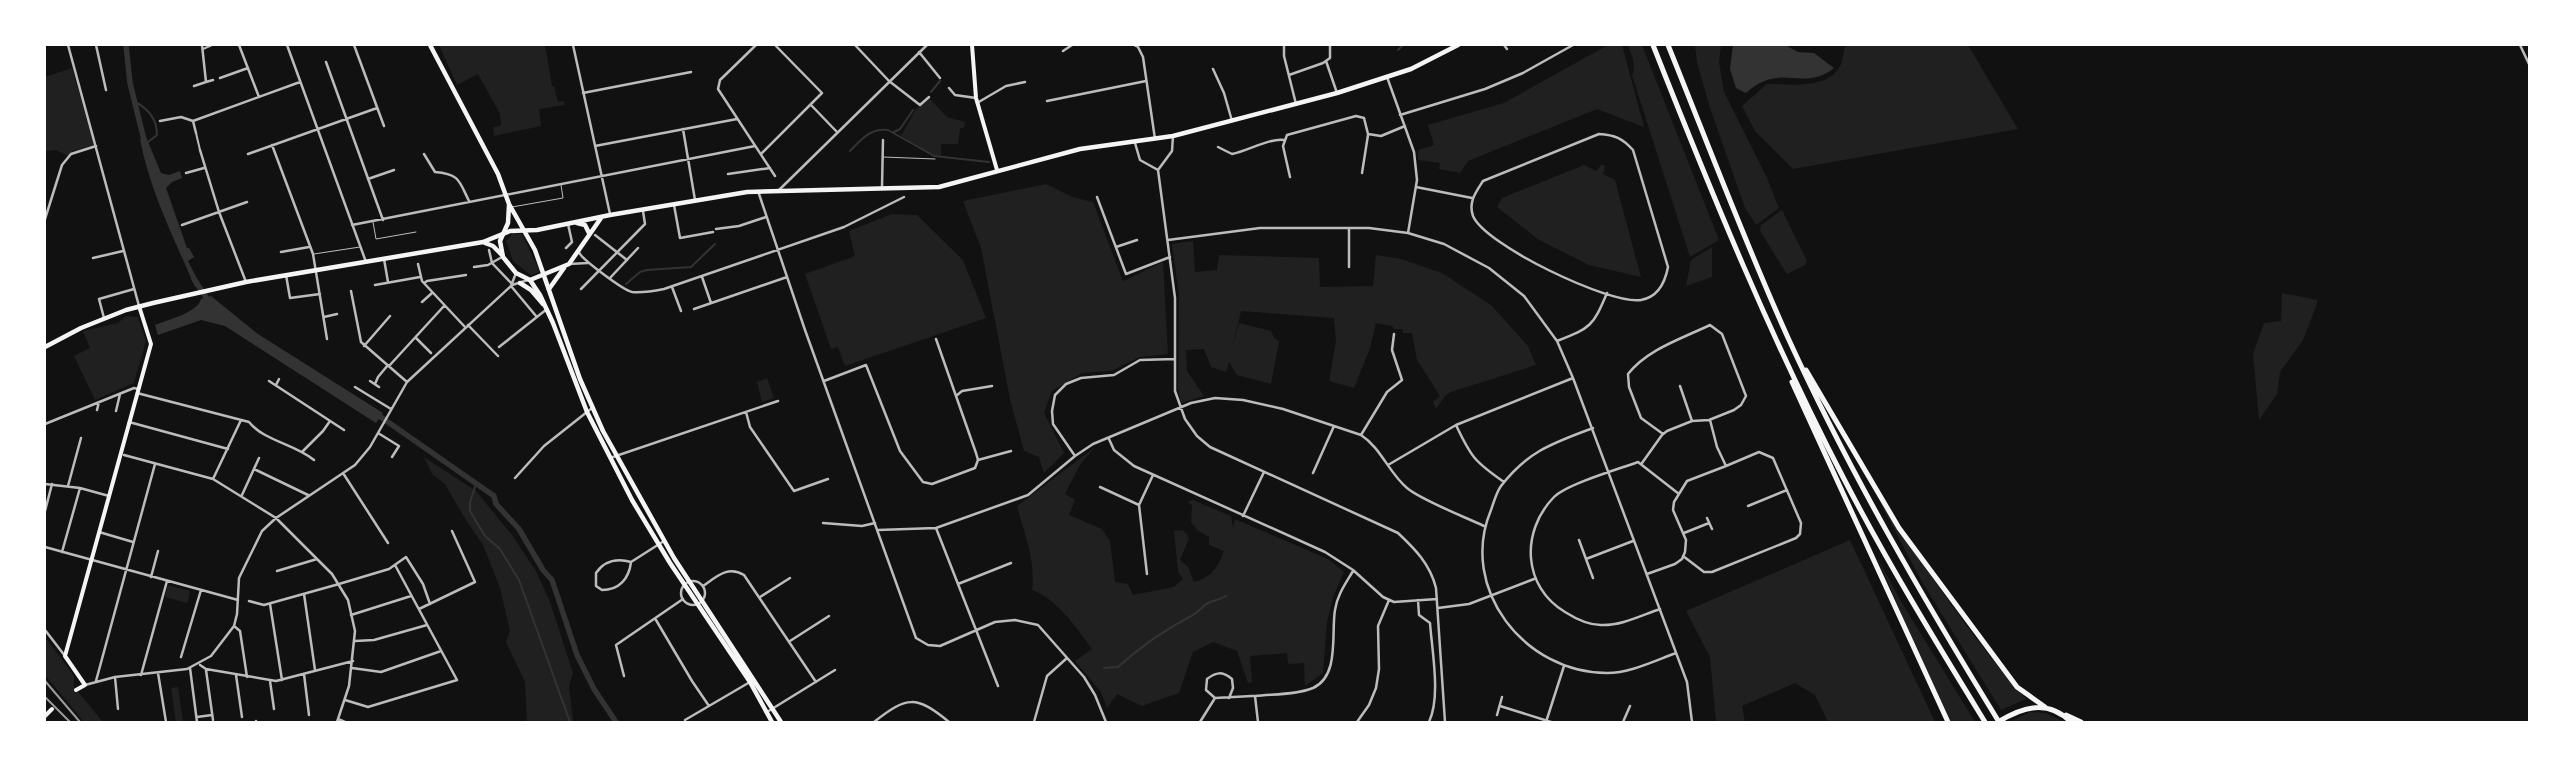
<svg xmlns="http://www.w3.org/2000/svg" width="2574" height="767" viewBox="0 0 2574 767" font-family="Inter,sans-serif">
	<style>
		.green { fill: #202020 }
		.water { fill: #333 }
		.lines { fill: none; stroke-linecap: round; stroke-linejoin: round }
		.stream { stroke: #333; stroke-width: 2 }
		.canal { stroke: #333; stroke-width: 5.5 }
		.service { stroke: #bcbcbc; stroke-width: 1 }
		.pedestrian { stroke: #bcbcbc; stroke-width: 2 }
		.minor { stroke: #bcbcbc; stroke-width: 2.5 }
		.secondary { stroke: #f5f5f5; stroke-width: 4 }
		.primary { stroke: #f5f5f5; stroke-width: 4.5 }
		.trunk { stroke: #f5f5f5; stroke-width: 4.5 }
		.motorway { stroke: #f5f5f5; stroke-width: 5 }
		.rail { stroke: #9a9a9a; stroke-width: 2 }
	</style>
	<rect width="100%" height="100%" fill="#111"/>
	<!-- green -->
	<path class="green" d="M439,45H545L552,86H554L558,102L564,101V105L539,109L541,126L494,136L493,127L501,126L500,114L478,74L457,85Z
		M1608,45H1622L1644,127L1597,109L1468,161L1460,173L1439,169L1440,163L1418,160V150L1434,145L1428,125L1504,103Z
		M1628,45H1642L1719,240L1690,257L1632,75C1637,65 1631,55 1628,45Z
		M1695,45H1721L1719,62L1724,92L1767,178L1779,208L1756,225L1745,208L1711,111L1697,63Z
		M1848,45H1968L2018,129L1793,169L1755,131L1742,106L1767,84C1790,84 1827,90 1840,66C1843,61 1843,53 1845,47Z
		M72,68L94,145L73,151L67,156L56,150L45,151V77Z
		M930,99L947,117L965,122L964,128H960L958,144H941V156H934L901,136L916,109Z
		M1602,164L1605,166L1603,174L1615,180L1641,277L1589,265L1539,240L1497,207L1502,198L1584,165L1596,171Z
		M1046,184L1072,197L1093,202L1123,281L1163,262L1168,354L1140,357L1111,371L1082,373L1052,391L1044,413L1064,453L1044,473L1039,457L1024,451L1010,399L981,248L963,201Z
		M1782,210L1807,261L1805,265L1787,274L1760,231L1761,225Z
		M892,214L917,215L963,260L986,318L845,366L838,347L831,349L805,274L855,256L849,231Z
		M513,233L522,234L540,272L531,275L513,261L506,241Z
		M1193,241L1195,272L1217,270L1219,255L1319,258L1320,287L1373,286L1376,255L1401,259L1442,273L1492,306L1528,346L1536,365L1451,392L1445,396L1436,409L1433,402L1440,396L1417,360L1412,333H1403V329H1394L1392,326L1376,323L1370,348L1354,388L1329,381L1336,341L1334,318L1241,311L1232,349L1239,323L1271,331L1274,338L1279,341L1271,384L1237,375L1229,362L1226,372L1211,367L1204,349L1186,350L1187,371L1204,396L1181,403L1178,388L1179,296L1172,244Z
		M1712,247V277L1686,286L1691,260Z
		M2282,293L2317,300V304L2303,340L2280,372L2277,394L2259,420L2253,354L2264,323L2281,321Z
		M126,316L138,317L146,341L134,383L95,400L74,356L90,348L83,331L118,323Z
		M767,378L774,398L762,402L757,382Z
		M1094,448L1080,465L1065,494L1075,500L1069,515L1102,529L1110,541L1115,582L1128,584L1133,595L1174,587L1183,579L1178,572L1174,531L1183,530L1189,538L1180,560L1188,567L1194,582C1211,578 1218,567 1224,551L1209,545V537L1197,530L1191,522L1192,505L1187,502L1193,500L1231,516L1233,528L1235,519L1328,559L1344,572L1333,597L1327,622L1323,673L1305,686L1304,663L1288,664L1287,653L1250,656L1252,682L1248,683L1237,651L1213,642L1193,652L1179,693L1142,706L1117,694L1107,708L1101,692L1075,661L1092,649C1077,628 1056,598 1032,590C1036,561 1024,533 1017,506Z
		M424,457L476,491L512,535L536,571L550,602L573,673L569,686L573,722H527L525,682L506,642L510,631L500,588L483,545L464,517L445,484L432,474Z
		M1880,502C1927,569 1971,638 2026,699L2001,710L1922,582Z
		M1850,540L1935,722H1828L1815,695L1795,683L1742,706L1745,722H1716L1710,657L1686,611Z
		M1877,557L1902,603L1975,722H1951L1906,625Z
		M168,585L190,591L187,603L165,597Z
		M45,637L74,676V687L103,722H84L45,675Z
		M178,687L183,722H176L171,688Z
		M2030,712L2046,713L2064,722H2010Z"/>
	<!-- water -->
	<path class="water" d="M1733,45H1785L1798,52L1814,53L1834,68C1802,93 1780,61 1746,93L1736,88L1730,69Z
		M146,137L161,173L169,175L180,171L182,178L172,182L166,188L187,248H189L194,257L188,261L200,285L195,287C174,238 150,192 140,139Z
		M211,296L258,334L383,413L376,423L225,326L201,320L158,335L155,325C167,320 197,313 201,299Z"/>
	<g class="lines">
		<!-- stream -->
		<path class="stream" d="M1398,50L1403,45
			M931,92L940,81
			M135,102C149,109 157,119 157,135L148,142
			M894,132L900,129L913,110
			M850,151C862,139 870,128 888,130L934,156L989,162
			M626,284L640,272L647,270L691,267L715,244
			M475,487L470,502V511L485,536L500,549L519,580L570,722
			M1104,668L1118,667C1141,646 1166,629 1193,615C1199,612 1202,606 1208,603C1214,600 1220,600 1226,596"/>
		<!-- canal -->
		<path class="canal" d="M126,45L130,83L145,144
			M194,279L210,303
			M375,413L494,496L496,504L519,529L543,570L552,580L577,655L594,689L616,722"/>
		<!-- service -->
		<path class="service" d="M883,157L935,159
			M512,207L563,198L561,185
			M373,222L376,239L416,232
			M314,254L360,247"/>
		<!-- pedestrian -->
		<path class="pedestrian" d="M203,49L212,45
			M196,133L200,150"/>
		<!-- minor -->
		<path class="minor" d="M68,45L139,306
			M96,45L106,90
			M239,45L259,97
			M287,45L366,262
			M354,45L384,126
			M573,45L610,214
			M756,45L720,80L718,89L775,176
			M855,45L889,81L920,105L929,97
			M1134,45L1138,47L1143,57L1155,139
			M1284,45V56L1296,104
			M1504,45L1507,49
			M2520,45L2529,64
			M1063,51L1072,45
			M919,52L940,78
			M1326,61L1337,93
			M326,62L383,220
			M1213,69L1224,93L1232,121
			M1289,75L1323,63L1330,58V45
			M1387,77L1414,152L1417,180L1408,233
			M220,78L248,68
			M206,82L213,80
			M194,86L206,82L202,45
			M949,88L955,95L976,98
			M583,93L691,72
			M1047,101L1146,81
			M977,103L1006,86L1025,82
			M811,105L837,132
			M1400,115L1485,89L1523,73L1573,45
			M160,121L181,117L193,121L300,82
			M193,121L196,133
			M683,129L695,200
			M1599,134C1615,135 1622,138 1633,150L1668,267C1665,283 1658,297 1641,300C1610,305 1485,245 1473,216C1468,202 1476,192 1483,181Z
			M1135,143L1140,160L1158,170
			M272,145L313,254L327,339
			M595,146L737,119
			M1218,147L1232,154C1248,151 1269,138 1284,140
			M200,150L219,212L246,282
			M248,154L377,108
			M424,154L435,172C460,174 459,181 469,201
			M761,154L822,93L775,45
			M1158,170L1175,298V391L1185,419L1197,436L1210,447L1398,533C1415,549 1430,564 1436,588L1445,722
			M1158,170L1172,151L1173,136
			M186,173L204,168
			M1362,173L1368,135
			M728,174L770,168
			M1290,177L1283,146L1287,135L1356,116L1364,118L1368,134L1381,136L1405,126
			M368,179L394,170
			M882,187L883,140
			M1416,187L1472,198
			M779,190L927,45
			M758,191L805,330L916,638L928,645L940,646L995,622L1015,620L1038,625L1084,677L1095,695L1106,722
			M1097,197L1126,274L1170,257
			M674,205L680,238L713,232
			M45,219L62,165L71,154L96,146
			M182,225L247,202
			M352,225L755,146
			M716,229L739,226L766,217
			M1349,229V267
			M595,235L627,260
			M1168,240L1260,228H1369L1408,233L1444,244L1489,268L1524,296L1557,341L1573,378L1687,682L1692,722
			M1116,247L1137,240
			M566,248L572,242L568,224
			M489,250L492,263L512,284
			M281,252L309,247
			M579,252C580,258 623,290 632,292C642,293 654,291 664,289L844,227L904,197
			M93,258L123,251
			M384,259L388,282
			M418,264L422,281L465,327
			M569,264L588,263
			M474,267L488,265L502,257
			M286,275L290,298L320,294
			M702,277L711,303
			M610,278L638,248
			M424,283L427,281L466,275
			M375,285L420,277
			M512,285L528,280
			M511,286L536,316
			M672,287L681,311
			M581,289L645,224L643,211
			M351,291L361,342L407,382
			M422,302L432,293
			M694,309L787,277
			M324,317L337,314
			M104,318L99,299L134,289
			M468,325L498,356
			M416,338L431,353
			M1557,341C1591,328 1593,326 1607,293
			M364,346L390,316
			M499,347L547,309
			M389,366L444,306
			M269,381L344,430
			M370,381L379,387
			M824,381L866,365L900,451L923,482L932,484L975,468L978,460L976,453L936,339
			M375,384L378,377L388,365
			M276,385L279,379
			M1680,386L1692,421
			M355,387L391,409
			M137,393L249,422C264,441 295,444 314,460
			M956,396L962,391L992,386
			M97,410L99,402
			M116,411L120,394
			M746,412L750,427L794,491L828,479
			M129,422L228,449
			M45,424L134,388L138,389
			M1456,425C1471,457 1475,462 1504,482
			M1593,428C1553,443 1528,451 1501,486C1496,493 1494,502 1491,510C1458,589 1525,673 1607,673C1630,673 1654,661 1676,653
			M378,433L399,446L392,457
			M1361,435L1387,392L1402,380L1392,350L1394,334
			M1109,439L1114,450L1134,466L1325,552L1353,570L1383,597L1394,602L1437,599
			M303,451L323,431L330,421
			M124,455L213,479L276,518L332,574L348,600L355,631L349,686L337,722
			M1075,456L1053,424L1052,411L1055,395L1066,384L1081,378L1114,375L1140,360L1175,359
			M610,458L778,401
			M978,460L1011,451
			M1642,463L1662,435L1667,431L1692,421L1709,420L1734,410L1741,405L1746,396L1722,334L1710,325C1681,339 1648,349 1628,374L1629,387L1641,418L1663,434
			M1388,465L1456,425L1573,378
			M254,469L308,495
			M343,473L388,543
			M1313,473L1334,426
			M515,478L544,446L592,408
			M213,479L241,420
			M45,484L80,488L109,496
			M68,486L81,438
			M1100,487L1139,505L1147,574
			M242,495L259,458
			M1139,505L1153,475
			M1748,506L1787,490
			M45,511L52,484
			M1243,516L1264,472
			M1707,518L1712,529
			M823,523L862,526L875,523
			M936,528L998,686
			M878,530L936,528L1028,495L1075,456L1093,444L1191,403L1215,398L1243,400L1283,409L1361,435C1381,448 1389,473 1407,488C1421,500 1465,517 1484,526
			M99,532L133,542
			M1684,533L1709,523
			M1579,540L1593,578
			M45,547L238,600
			M62,552L80,488
			M1683,556L1704,572H1712L1796,538L1800,534L1801,523L1773,458L1759,452L1726,466L1717,447L1710,420
			M1586,559L1633,541
			M631,562C617,558 604,561 596,573V586L602,590C619,590 629,579 631,562L664,541
			M277,571L317,559
			M1647,574L1675,564L1682,559L1685,552L1686,540L1673,510L1674,502L1687,481L1726,466
			M151,577L158,551
			M681 593a12 12 0 1 1 24 0a12 12 0 1 1-24 0Z
			M958,584L1011,563
			M703,586C716,577 728,565 744,575L816,682
			M304,594L315,670
			M760,597L790,578
			M1418,600L1419,615L1430,623C1432,651 1441,697 1429,722
			M249,601L264,605L339,584L389,569L406,557L423,584L430,604
			M270,604L282,680
			M1438,608L1469,604L1534,579
			M419,609L475,582L452,531
			M1660,609C1642,615 1621,626 1601,625C1588,625 1576,619 1565,612C1523,587 1520,532 1554,497C1567,484 1619,469 1638,462L1679,494
			M351,615L411,596
			M656,620L692,681L709,706
			M234,626L240,631L247,677
			M45,630L65,656
			M355,641L374,640L427,625
			M790,641L829,616
			M181,657L201,590
			M200,665L206,669L276,681L353,661
			M190,668L197,722
			M352,668L381,672L441,651
			M206,670L213,720
			M158,673L166,722
			M304,674L309,715
			M141,675L167,581
			M236,675L242,717
			M624,676L616,645L683,599
			M115,677L118,709
			M96,681L155,464
			M270,681L274,709
			M85,685L115,677L187,669L211,656L234,626L237,614L239,578L262,531L276,518L355,465L370,447L407,382L511,286L516,273
			M1255,696L1258,722
			M1229,698L1233,688L1232,679C1222,671 1216,672 1207,679L1206,690L1215,698L1252,696H1255C1273,694 1296,695 1313,688C1340,676 1331,633 1335,610C1337,595 1346,583 1353,571
			M345,700L368,707L457,680L395,565
			M1500,706L1551,722
			M767,712L835,670
			M1497,715L1502,697
			M197,717L212,715
			M338,719L345,722
			M685,720L750,682
			M256,722V721
			M874,722C907,696 916,695 949,722
			M1034,722L1047,676L1067,658
			M1200,722L1215,698
			M1357,722L1369,705L1376,688L1379,669L1378,626L1389,600
			M1546,722L1564,666
			M1623,722L1630,706"/>
		<!-- secondary -->
		<path class="secondary" d="M972,45L976,98L997,170
			M76,690L85,685L65,656L151,344L139,306
			M45,716L52,709"/>
		<!-- primary -->
		<path class="primary" d="M577,223L585,225L589,233
			M485,243L493,246L502,255
			M530,280L569,264L601,218
			M549,289L564,268
			M45,347L81,328L126,310L153,303L246,282L483,242L510,231L537,230L610,215L747,192L939,187L1080,149L1173,136L1337,93L1411,69L1458,45"/>
		<!-- trunk -->
		<path class="trunk" d="M430,45L498,174L509,204L535,250L580,379L603,431L674,558L781,722
			M509,205L508,223L500,241L503,257L516,273L530,280L540,295L553,323L587,412L632,500L670,563L750,682L772,722
			M520,283L531,290L543,304"/>
		<!-- motorway -->
		<path class="motorway" d="M1653,45C1711,192 1771,339 1844,479C1887,562 1936,642 1985,722
			M1668,45C1708,144 1745,243 1789,340C1850,473 1923,598 1999,722
			M1806,370L1899,528L2017,687L2045,707
			M1792,382L1948,722
			M2066,715L2081,722
			M1998,722C2023,707 2047,699 2071,722"/>
		<!-- rail -->
		<path class="rail" d="M45,681L80,722
			M45,697L70,722"/>
	</g>
	<!-- border -->
	<rect width="2574" height="767" fill="none" stroke="#ffffff" stroke-width="92"/>
</svg>
